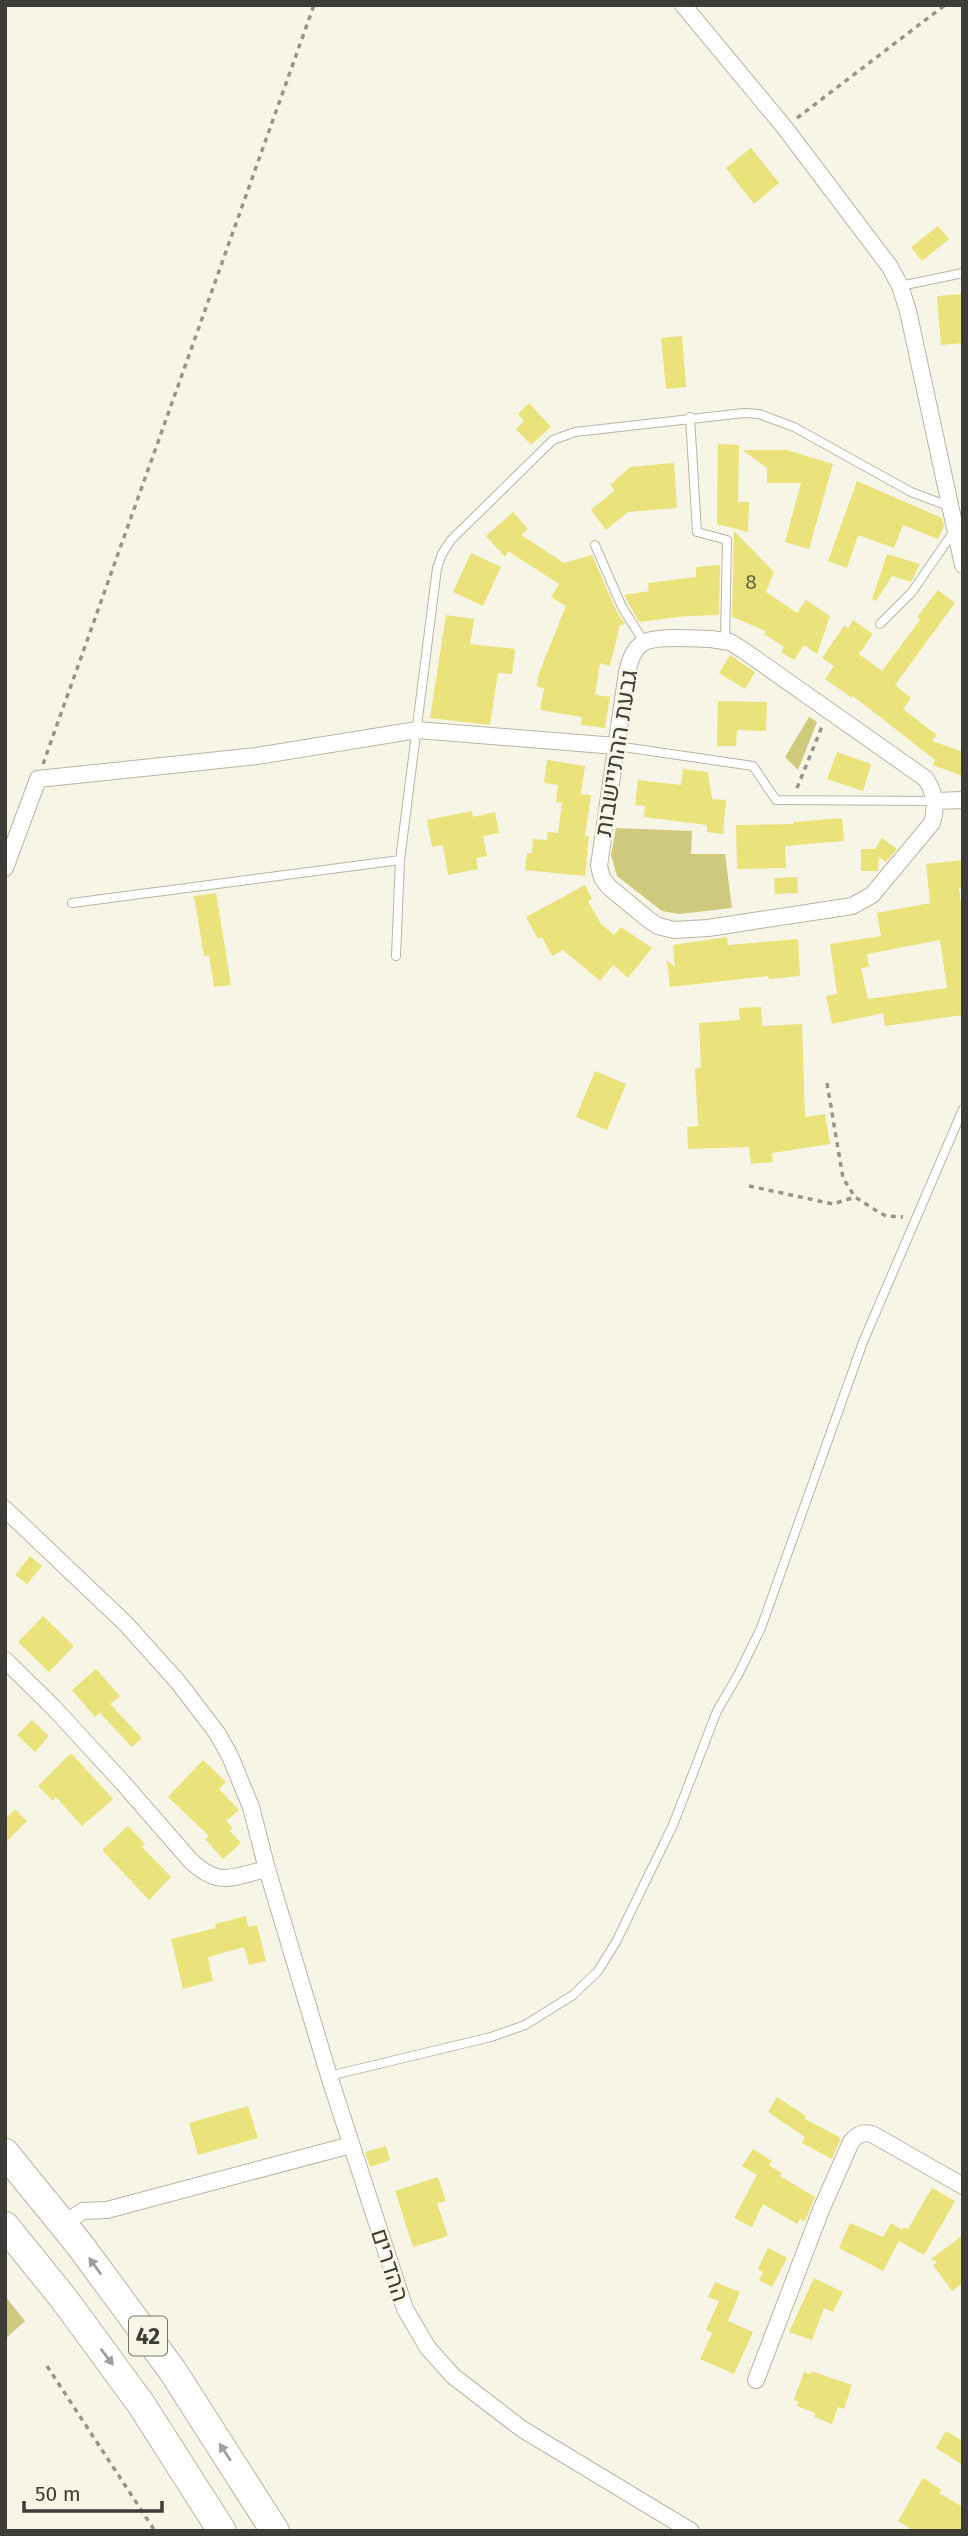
<svg xmlns="http://www.w3.org/2000/svg" width="968" height="2536" viewBox="0 0 968 2536" font-family="'Fira Sans',Heebo,sans-serif">
	<style>
		.green { fill: #cfc97d }
		.building { fill: #eae27a; fill-rule: evenodd }
		.lines { fill: none; stroke-linecap: round; stroke-linejoin: round }
		.lane-casing { stroke: #b6b5a7; stroke-width: 10 }
		.street-casing { stroke: #b6b5a7; stroke-width: 18 }
		.highway-casing { stroke: #b6b5a7; stroke-width: 30 }
		.path { stroke: #96958a; stroke-width: 3.5; stroke-dasharray: 5 5; stroke-linecap: butt }
		.lane { stroke: #fff; stroke-width: 8 }
		.street { stroke: #fff; stroke-width: 16 }
		.highway { stroke: #fff; stroke-width: 28 }
		.oneway { fill: #9e9e9a }
		.labels { text-anchor: middle; dominant-baseline: central; stroke-width: 5; stroke-linejoin: round; paint-order: stroke }
		.number-label { font-size: 21px; fill: #686647 }
		.shield { fill: #f7f6e6; stroke: #75746b; stroke-width: 2 }
		.shield-label { font-size: 23px; font-weight: bold; fill: #3d3c36 }
		.street-label { font-size: 24px; fill: #3d3c36; stroke: #f7f6e6 }
	</style>
	<rect width="100%" height="100%" fill="#f7f6e6"/>
	<!-- green -->
	<path class="green" d="M809,717L817,722L798,770L785,757Z
		M616,828L692,831L691,854H725L732,908L679,914L662,911L617,876L611,855Z
		M5,2296L25,2321L5,2339Z"/>
	<!-- building -->
	<path class="building" d="M751,148L779,183L754,204L726,168Z
		M938,226L949,239L922,261L911,247Z
		M963,294V343L941,345L937,296Z
		M682,336L686,387L666,389L661,338Z
		M529,403L551,427L531,445L516,429L524,421L518,414Z
		M718,444L739,445L738,502H749L748,532L717,524Z
		M742,450H787L833,464L809,549L785,542L801,483H767V468Z
		M674,463L677,508L628,512L606,530L591,510L615,490L610,485L630,467Z
		M857,481L942,518L944,526L938,539L903,525L894,548L858,535L847,568L828,561Z
		M513,512L528,529L521,535L564,563L592,555L616,610L625,624L620,625L610,666L600,663L595,695L610,697L605,728L581,725L582,717L540,710L544,688L537,687L539,673L566,606L551,597L559,584L508,551L505,557L486,536Z
		M734,531L774,572L766,592L797,613L806,600L830,616L817,654L804,645L794,660L781,652L784,647L764,634L766,631L732,617Z
		M471,553L501,567L483,606L453,592Z
		M887,554L920,564L911,582L892,576L876,601L872,599Z
		M720,565L719,615L687,616L639,622L624,595L649,591L648,583L696,577V567Z
		M938,590L955,603L895,685L911,698L903,709L937,735L932,741L963,752V776L933,765L935,760L853,696L852,698L825,679L834,666L822,658L844,626L848,628L853,620L873,634L859,654L882,671L920,620L917,617Z
		M446,615L474,619L470,644L515,649L512,674L498,673L490,725L430,718Z
		M730,655L755,672L745,689L719,673Z
		M718,701L767,702L766,731L737,730L736,746H717Z
		M837,752L871,764L863,791L827,779Z
		M547,760L585,766L581,794L591,795L585,836H589L585,876L525,870L527,853H532L533,839L547,840L548,832L558,833L562,803L556,802L558,785L544,783Z
		M683,769L708,772L712,799L726,800L723,834L707,832V825L644,817L645,806L635,805L638,780L681,785Z
		M472,811L473,817L495,812L499,833L483,836L487,856L476,858L478,869L448,875L443,845L432,847L427,820Z
		M842,818L844,841L785,846L786,868L737,869L736,825L793,824V822Z
		M882,838L897,849L886,862L879,857L878,871H861V849H875Z
		M963,860V887L959,888L963,921V1015L885,1026L883,1013L832,1024L826,996L837,994L830,944L881,936L877,913L930,903L926,864ZM940,940L947,988L868,999L861,968L869,967L867,954Z
		M797,877L798,893L775,894L774,878Z
		M585,885L592,899L588,901L601,924L614,935L621,927L652,948L628,978L613,965L600,981L563,950L552,956L542,937L538,939L526,917Z
		M216,893L231,985L214,987L209,955L204,956L194,896Z
		M727,937L728,945L798,939L800,976L769,979L768,976L670,987L667,960L675,967L673,945Z
		M761,1007L762,1026L802,1024L805,1117L825,1114L830,1144L772,1153L773,1162L751,1164L749,1147L688,1149L687,1127L698,1126L695,1069L701,1068L699,1023L740,1020L739,1008Z
		M595,1071L626,1084L607,1130L576,1117Z
		M30,1556L42,1566L27,1584L15,1575Z
		M43,1616L74,1646L49,1672L18,1642Z
		M96,1669L120,1696L110,1704L142,1738L132,1747L100,1713L95,1717L72,1690Z
		M32,1720L49,1736L35,1752L17,1735Z
		M71,1753L113,1799L82,1826L56,1797L53,1801L38,1786Z
		M203,1760L226,1782L219,1789L239,1810L226,1821L233,1828L230,1831L241,1843L223,1859L205,1839L209,1836L168,1797Z
		M15,1809L27,1821L5,1843V1819Z
		M128,1826L145,1844L142,1847L171,1877L149,1900L102,1850Z
		M246,1916L248,1927L257,1925L266,1961L249,1965L244,1947L208,1957L213,1981L183,1989L171,1939L216,1928L215,1924Z
		M777,2097L806,2116L805,2119L841,2138L832,2159L802,2143L805,2137L768,2112Z
		M248,2106L258,2138L198,2155L189,2123Z
		M386,2146L390,2160L370,2167L365,2152Z
		M753,2149L772,2161L769,2165L782,2173L780,2176L815,2197L805,2221L800,2219L797,2224L763,2204L752,2227L734,2218L757,2175L742,2166Z
		M438,2177L446,2201L437,2203L448,2236L413,2247L395,2191Z
		M932,2188L955,2201L924,2255L899,2241L883,2271L839,2248L850,2223L883,2237L891,2223L902,2230L904,2227L908,2229Z
		M963,2235V2283L952,2291L933,2265L937,2262L931,2259Z
		M768,2248L787,2258L772,2287L759,2280L763,2272L758,2269Z
		M814,2278L843,2292L833,2312L824,2308L812,2340L789,2332Z
		M715,2282L740,2292L728,2321L753,2332L734,2374L700,2359L712,2333L706,2330L719,2301L708,2297Z
		M811,2371L852,2385L844,2409L838,2407L832,2424L814,2417L815,2413L797,2406L799,2402L794,2400L804,2372L810,2374Z
		M946,2431L963,2441V2465L936,2448Z
		M923,2478L942,2490L939,2493L963,2507V2531H914L898,2521Z"/>
	<g class="lines">
		<!-- lane casing -->
		<g class="lane-casing">
			<path id="lane" d="M900,286L963,273
				M690,417L697,532L727,540L725,641
				M595,545L622,607L644,642
				M880,624L912,592L954,531
				M616,746L753,766L776,800L934,801
				M72,903L400,860
				M396,956L400,860L437,568L442,554L451,540L553,440L575,432L744,413L759,414L794,427L911,492L951,507
				M329,2076L491,2037L525,2025L573,1995L598,1971L616,1942L673,1825L717,1711L738,1675L761,1628L863,1342L963,1109"/>
		</g>
		<!-- street casing -->
		<g class="street-casing">
			<path id="street" d="M683,5L785,128L890,267L900,286L908,311L963,565
				M711,639L730,642L743,650L926,779C935,793 937,807 932,823L872,895L852,906L708,928L674,930L658,926L649,920L609,887L602,878L599,866L627,672C630,661 633,649 643,643C655,635 696,639 711,639Z
				M934,801L963,800
				M5,868L38,779L257,756L417,730L616,746
				M5,1509L126,1624L178,1682L217,1733L230,1756L251,1807L267,1869L329,2076L405,2309L428,2348L453,2376L522,2429L691,2531
				M5,1660L53,1707L123,1783L190,1860C219,1888 231,1877 267,1869
				M63,2224L83,2211L107,2210L351,2145
				M756,2380L821,2210L851,2142C858,2134 862,2132 872,2134L963,2186"/>
		</g>
		<!-- highway casing -->
		<g class="highway-casing">
			<path id="highway" d="M5,2153L79,2244L172,2370L275,2531
				M5,2226L64,2299L141,2404L222,2531"/>
		</g>
		<!-- path -->
		<path class="path" d="M797,118L945,5
			M43,764L314,5
			M797,788L823,724
			M827,1083L843,1178L855,1197L872,1208L886,1216L903,1217
			M749,1186L833,1204L855,1197
			M47,2366L155,2531"/>
		<!-- lane -->
		<use href="#lane" class="lane"/>
		<!-- street -->
		<use href="#street" class="street"/>
		<!-- highway -->
		<use href="#highway" class="highway"/>
	</g>
	<!-- one-way arrows -->
	<defs><path id="oneway-solid" d="M-6-.8H1V-3.2L6.5 0L1 3.2V.8H-6Z" transform="scale(1.75)"/></defs>
	<g class="oneway">
		<use href="#oneway-solid" transform="translate(95 2266) rotate(-126)"/>
		<use href="#oneway-solid" transform="translate(107 2357) rotate(53)"/>
		<use href="#oneway-solid" transform="translate(225 2452) rotate(-123)"/>
	</g>
	<g class="labels">
		<!-- number labels -->
		<g class="number-label">
			<text x="751" y="582">8</text>
		</g>
		<!-- shield labels -->
		<rect class="shield" x="129" y="2316.5" width="38" height="39" rx="5"/>
		<g class="shield-label">
			<text x="148" y="2336">42</text>
		</g>
		<!-- street labels -->
		<g class="street-label">
			<text transform="translate(616 753) rotate(-81)">גבעת ההתיישבות</text>
			<text transform="translate(390 2265) rotate(72)">ההדרים</text>
		</g>
	</g>
	<!-- border -->
	<rect width="968" height="2536" fill="none" stroke="#3d3c36" stroke-width="14"/>
	<!-- scale -->
	<path d="M24 2501v10h138v-10" fill="none" stroke="#3d3c36" stroke-width="3.5"/>
	<text x="35" y="2501" font-size="21" fill="#3d3c36" stroke="#f7f6e6" stroke-width="5" paint-order="stroke">50 m</text>
</svg>
